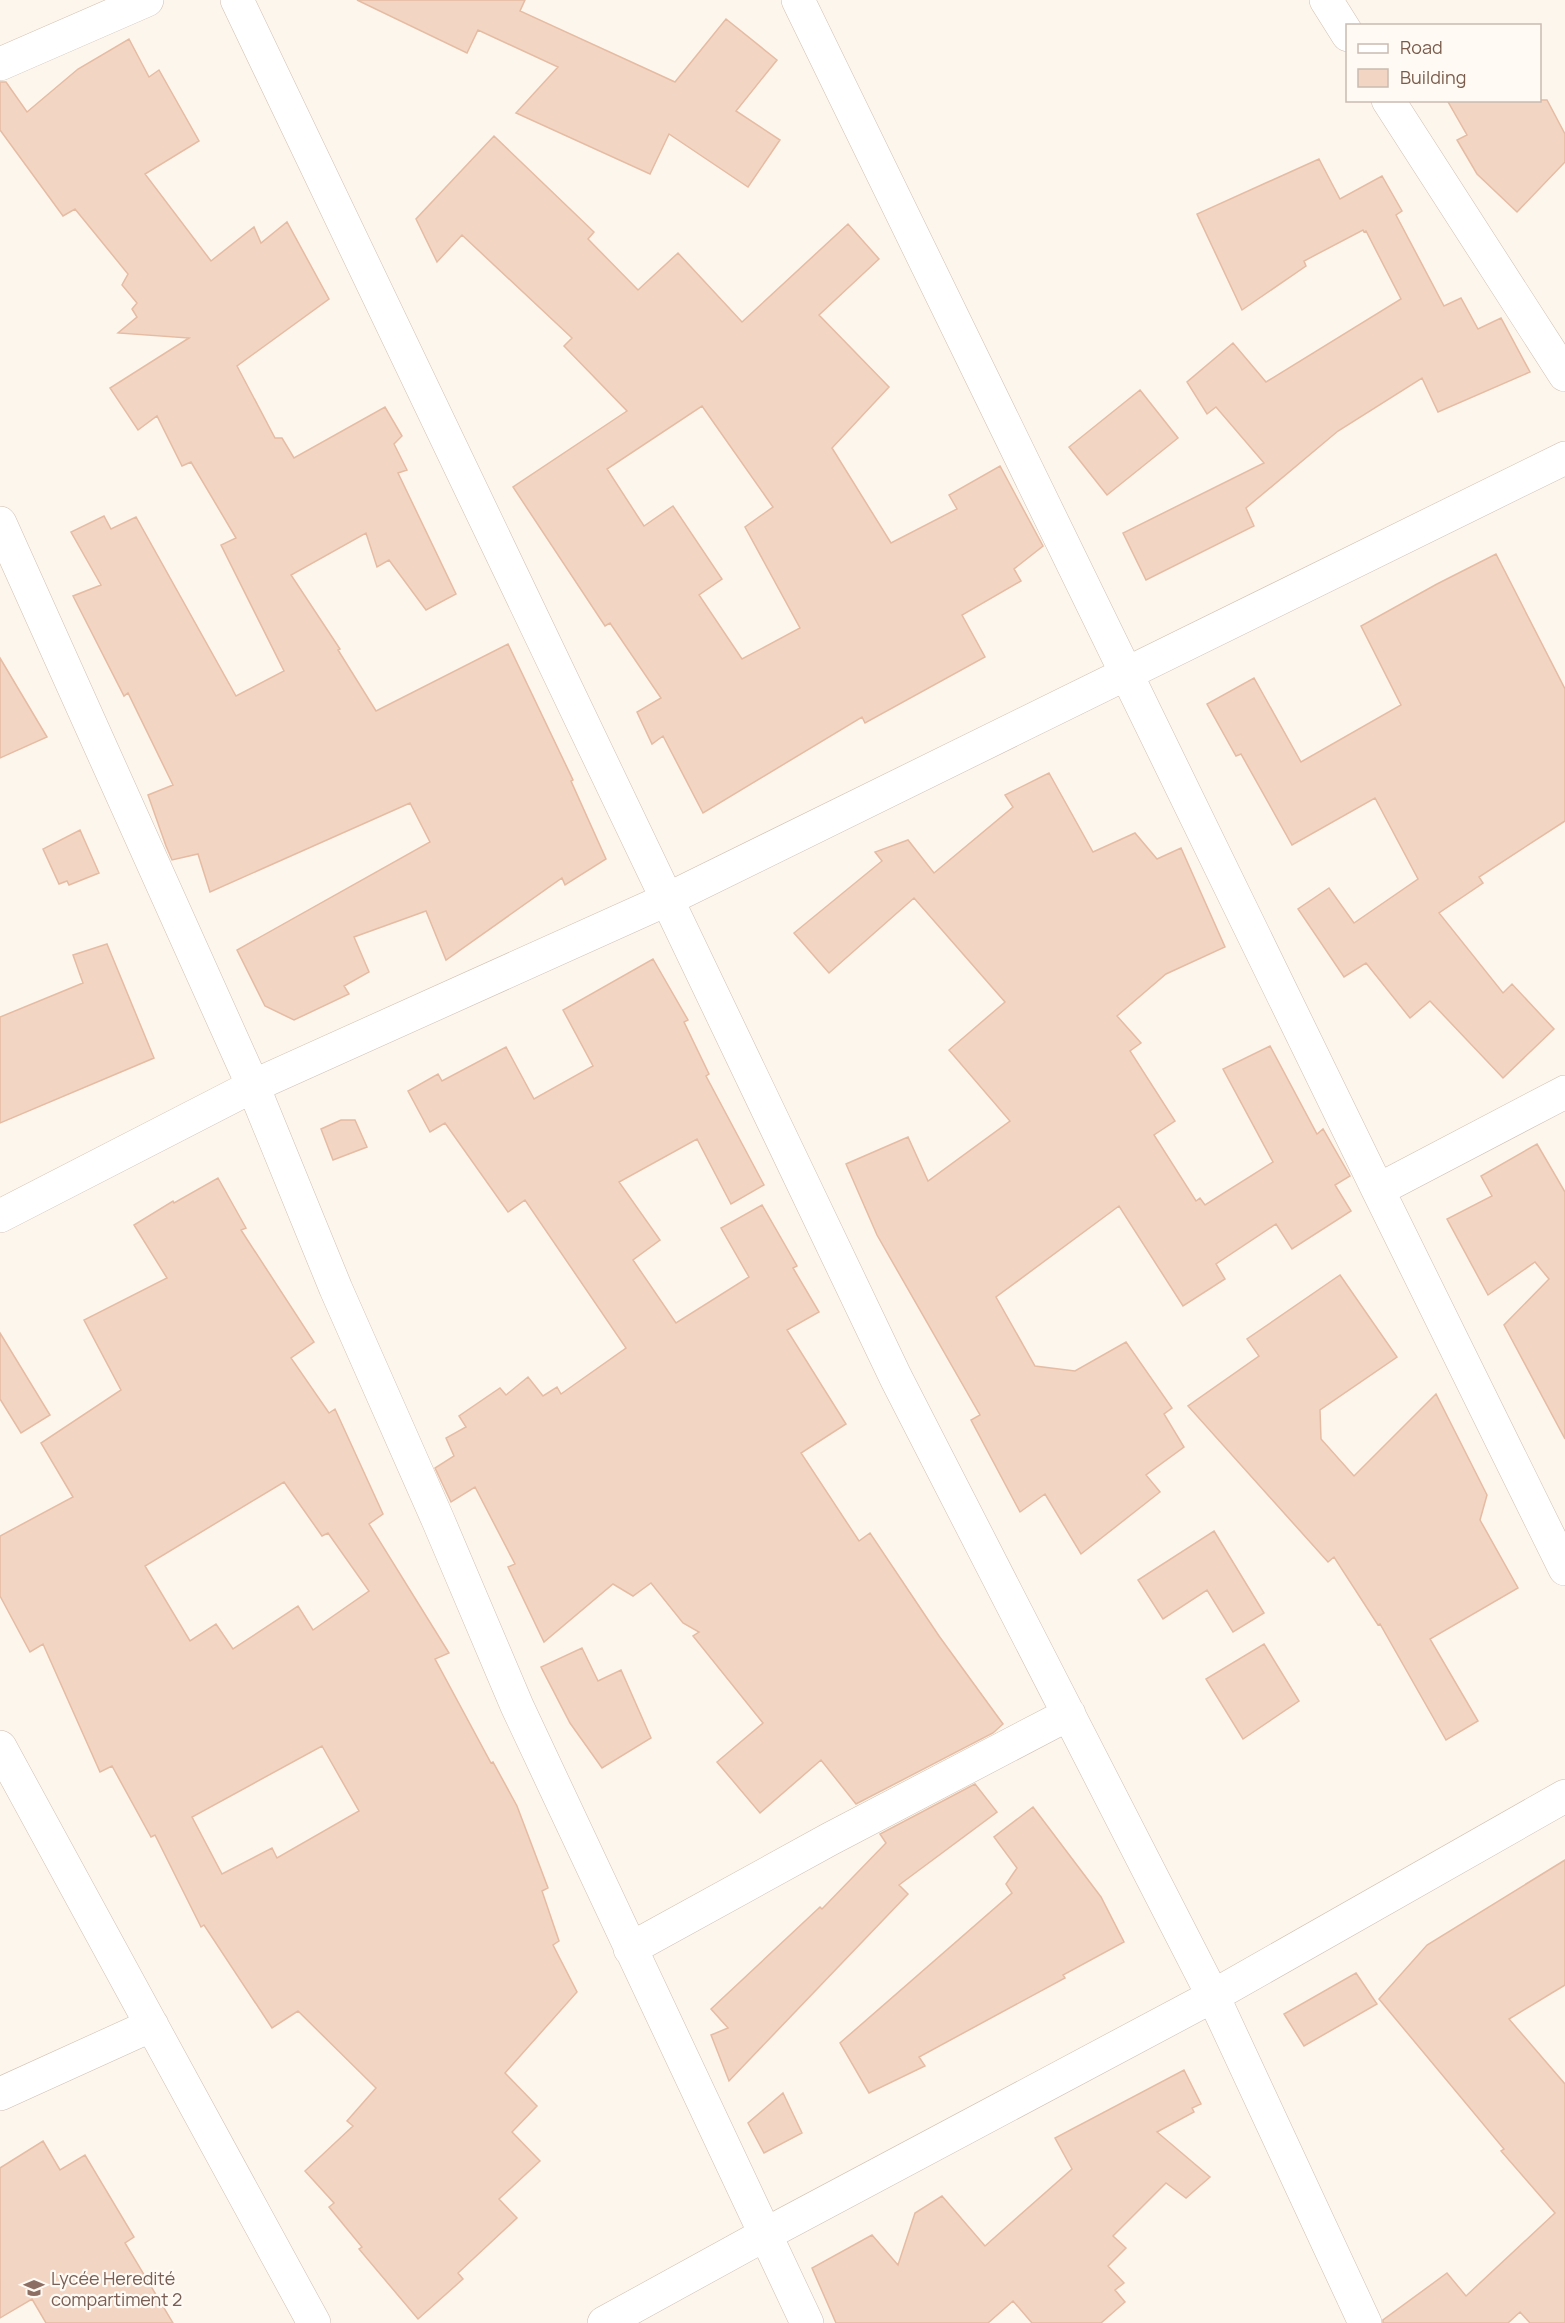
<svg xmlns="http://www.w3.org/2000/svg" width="1565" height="2323" viewBox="0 0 1565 2323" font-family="Manrope,sans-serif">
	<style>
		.building { fill: #f3d5c3; stroke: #e6bba3; stroke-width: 1.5; fill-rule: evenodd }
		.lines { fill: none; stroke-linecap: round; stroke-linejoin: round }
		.minor-casing { stroke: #d1beb0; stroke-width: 34 }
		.minor { stroke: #fff; stroke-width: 33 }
		.labels { text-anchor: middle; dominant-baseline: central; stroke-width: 4.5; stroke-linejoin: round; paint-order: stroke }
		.education-label { font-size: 18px; fill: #785e54; stroke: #fffaf3; text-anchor: start }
	</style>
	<rect width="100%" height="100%" fill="#fdf6ec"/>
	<!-- building -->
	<path class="building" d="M357,0H525L520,11L675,82L726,19L777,60L736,111L780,140L748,187L669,134L650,174L516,113L558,67L478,30L467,53Z
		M129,39L149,77L159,70L199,141L145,174L211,261L254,227L261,243L287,222L329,299L237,366L275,438H282L294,458L385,407L402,436L394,444L407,470L398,473L456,594L426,610L389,560L377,567L366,533L291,575L340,649L338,650L376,711L508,644L573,780L571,781L606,859L565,885L562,878L446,960L426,911L354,937L369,972L344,986L349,994L294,1020L265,1006L237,950L430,842L410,803L210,892L198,854L172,860L166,846L148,795L173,785L128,693L124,696L73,596L101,585L71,532L104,516L111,529L136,517L236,696L284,671L221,545L236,538L191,462L182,466L157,416L138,430L110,388L189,338L118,333L137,317L132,309L137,303L122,285L128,274L75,209L63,216L0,130V82H6L27,112L78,69Z
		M1447,100H1547L1565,134V162L1517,212L1477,174L1457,140L1467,135Z
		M494,136L594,232L588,239L638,290L678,253L742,322L848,224L879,259L819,315L889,387L832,448L891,543L957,509L949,495L1000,466L1043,546L1014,569L1021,581L962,615L985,657L865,723L862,717L703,813L663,736L652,744L637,712L661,698L610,623L605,626L513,487L627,411L564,346L572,338L462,235L437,262L416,219ZM702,406L773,507L745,527L800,628L742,659L699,595L722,579L673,506L644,526L607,469Z
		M1319,159L1340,199L1382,176L1402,211L1396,215L1444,306L1461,298L1478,329L1501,318L1530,372L1438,412L1422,378L1338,431L1246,508L1254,526L1146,580L1123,533L1264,463L1216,407L1207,414L1187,382L1233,343L1266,382L1401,299L1366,231L1364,232L1363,230L1304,261L1306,266L1242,310L1197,214Z
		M1140,390L1178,438L1107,495L1069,447Z
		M1496,554L1565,689V821L1479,877L1483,883L1439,913L1503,993L1512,984L1554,1029L1503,1078L1430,1001L1410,1018L1366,963L1344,977L1298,909L1329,888L1354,923L1418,879L1375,798L1292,845L1241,754L1236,756L1207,704L1254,678L1301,762L1401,705L1361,626L1437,584Z
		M0,658L47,737L0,758Z
		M1049,773L1093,852L1135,833L1157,859L1181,848L1225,947L1166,974L1117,1016L1141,1043L1130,1051L1175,1121L1154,1135L1196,1201L1200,1198L1205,1205L1273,1162L1223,1069L1270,1046L1317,1134L1323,1129L1350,1176L1335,1185L1351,1211L1292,1249L1276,1224L1216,1264L1225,1279L1183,1306L1119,1206L996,1297L1035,1366L1075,1371L1126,1342L1172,1408L1164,1414L1184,1447L1146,1475L1160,1492L1081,1554L1045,1494L1020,1512L971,1420L980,1415L877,1235L846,1164L908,1137L928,1181L1010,1121L949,1050L1005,1002L914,898L829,973L794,933L882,861L875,852L908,840L934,873L1013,807L1005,795Z
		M80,830L99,873L69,885L67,881L59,884L43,849Z
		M107,944L154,1058L0,1123V1017L83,983L73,955Z
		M653,959L688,1020L684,1022L709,1074L706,1076L764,1185L731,1204L697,1139L619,1182L660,1240L633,1260L676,1323L749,1277L721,1228L762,1205L797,1266L793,1268L819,1312L787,1330L846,1424L801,1453L859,1541L870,1533L939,1636L1003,1724L993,1733L856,1804L821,1760L760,1813L717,1762L763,1723L693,1636L699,1632L683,1623L651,1583L633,1596L613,1584L544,1642L508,1567L515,1564L475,1487L451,1502L435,1468L454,1456L446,1438L466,1427L459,1416L500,1388L506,1395L528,1377L543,1396L557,1387L561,1394L626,1348L525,1200L508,1212L445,1123L430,1132L408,1091L438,1074L442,1081L506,1047L534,1099L593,1066L563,1010Z
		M341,1120H355L367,1147L333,1160L321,1129Z
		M1537,1144L1565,1192V1439L1504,1325L1549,1279L1535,1262L1488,1295L1447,1219L1492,1196L1481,1176Z
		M218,1178L246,1228L241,1230L314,1342L291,1358L329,1413L335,1409L383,1514L369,1524L449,1653L435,1659L491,1763L493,1762L517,1806L548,1888L542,1891L559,1941L553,1945L577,1992L505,2073L537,2106L512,2132L540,2161L499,2199L517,2218L458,2273L463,2279L418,2319L359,2249L362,2247L329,2207L334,2203L305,2171L353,2126L347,2121L376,2088L298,2011L272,2028L204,1925L201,1927L155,1835L151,1837L112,1766L100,1772L43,1644L30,1652L0,1596V1536L73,1497L41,1443L121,1390L84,1320L167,1278L134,1225L173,1201L174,1203ZM284,1482L322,1536L328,1533L369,1591L313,1630L298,1606L233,1649L216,1624L190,1641L145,1566ZM322,1746L359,1811L277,1858L272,1848L222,1874L192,1817Z
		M1340,1275L1397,1357L1320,1410L1321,1439L1354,1476L1436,1394L1487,1495L1480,1520L1518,1588L1430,1639L1478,1721L1446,1740L1380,1624L1378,1625L1334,1557L1328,1562L1188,1406L1259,1356L1247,1339Z
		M0,1333L50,1415L21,1433L0,1399Z
		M1214,1531L1264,1613L1233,1632L1207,1590L1163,1619L1138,1580Z
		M1264,1644L1299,1701L1243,1739L1206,1679Z
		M582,1648L598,1681L621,1670L651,1738L602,1768L570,1723L541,1667Z
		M975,1784L997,1812L899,1885L908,1894L729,2081L711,2035L728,2028L711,2009L820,1907L822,1909L886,1843L880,1834Z
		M1033,1807L1101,1897L1124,1942L1063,1975L1065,1978L919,2057L925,2066L869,2093L840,2043L1012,1893L1006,1884L1017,1868L994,1837Z
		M1565,1860V1985L1509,2019L1565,2084V2323H1530L1520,2312L1508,2323H1383V2320L1447,2273L1466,2296L1555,2213L1501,2151L1504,2149L1379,1999L1427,1945Z
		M1356,1973L1377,2004L1304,2046L1284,2014Z
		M1184,2070L1201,2104L1192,2108L1194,2112L1157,2132L1210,2177L1186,2198L1166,2183L1113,2236L1126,2248L1108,2266L1124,2283L1115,2290L1125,2302L1101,2323H1032L1013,2301L988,2323H836L812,2268L872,2235L898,2265L915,2213L942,2196L985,2246L1072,2169L1055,2138Z
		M783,2093L802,2133L764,2153L748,2123Z
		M43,2141L60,2170L85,2155L134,2237L125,2243L173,2323H46L32,2299L0,2318V2168Z"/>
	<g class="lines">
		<!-- minor casing -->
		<g class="minor-casing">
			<path id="minor" d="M237,0L896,1378L1213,1996L1365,2323
				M798,0L1378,1190L1565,1569
				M1326,0L1348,35
				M0,64L147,0
				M1388,100L1565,375
				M0,523L253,1086L336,1289L438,1520L517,1706L807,2323
				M1378,1190L1565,1092
				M0,1216L253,1086L666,900L1565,458
				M0,1747L314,2323
				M630,1949L830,1839L1069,1714
				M0,2094L152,2025
				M604,2323L766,2234L1213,1996L1565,1796"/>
		</g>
		<!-- minor -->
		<use href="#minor" class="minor"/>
	</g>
	<!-- icons -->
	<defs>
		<g id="school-bare" transform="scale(1.62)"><path d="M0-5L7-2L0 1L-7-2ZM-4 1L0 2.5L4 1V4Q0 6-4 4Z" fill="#8d6e63" stroke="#fffaf3" stroke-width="2.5" paint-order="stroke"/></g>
	</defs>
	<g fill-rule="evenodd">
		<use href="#school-bare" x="34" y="2288"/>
	</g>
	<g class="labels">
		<!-- education labels -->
		<g class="education-label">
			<text x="51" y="2278">Lycée Heredité<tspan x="51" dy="21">compartiment 2</tspan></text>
		</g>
	</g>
	<!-- legend -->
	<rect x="1346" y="24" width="195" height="78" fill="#fffaf3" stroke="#cabbb1" stroke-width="1.5"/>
	<rect x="1358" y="44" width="30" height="9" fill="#ffffff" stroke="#cabbb1" stroke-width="1.5"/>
	<text x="1400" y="54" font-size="18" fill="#7a5c4d">Road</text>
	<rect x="1358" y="69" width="30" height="18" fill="#f3d5c3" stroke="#cabbb1" stroke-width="1.5"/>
	<text x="1400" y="84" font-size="18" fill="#7a5c4d">Building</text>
</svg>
